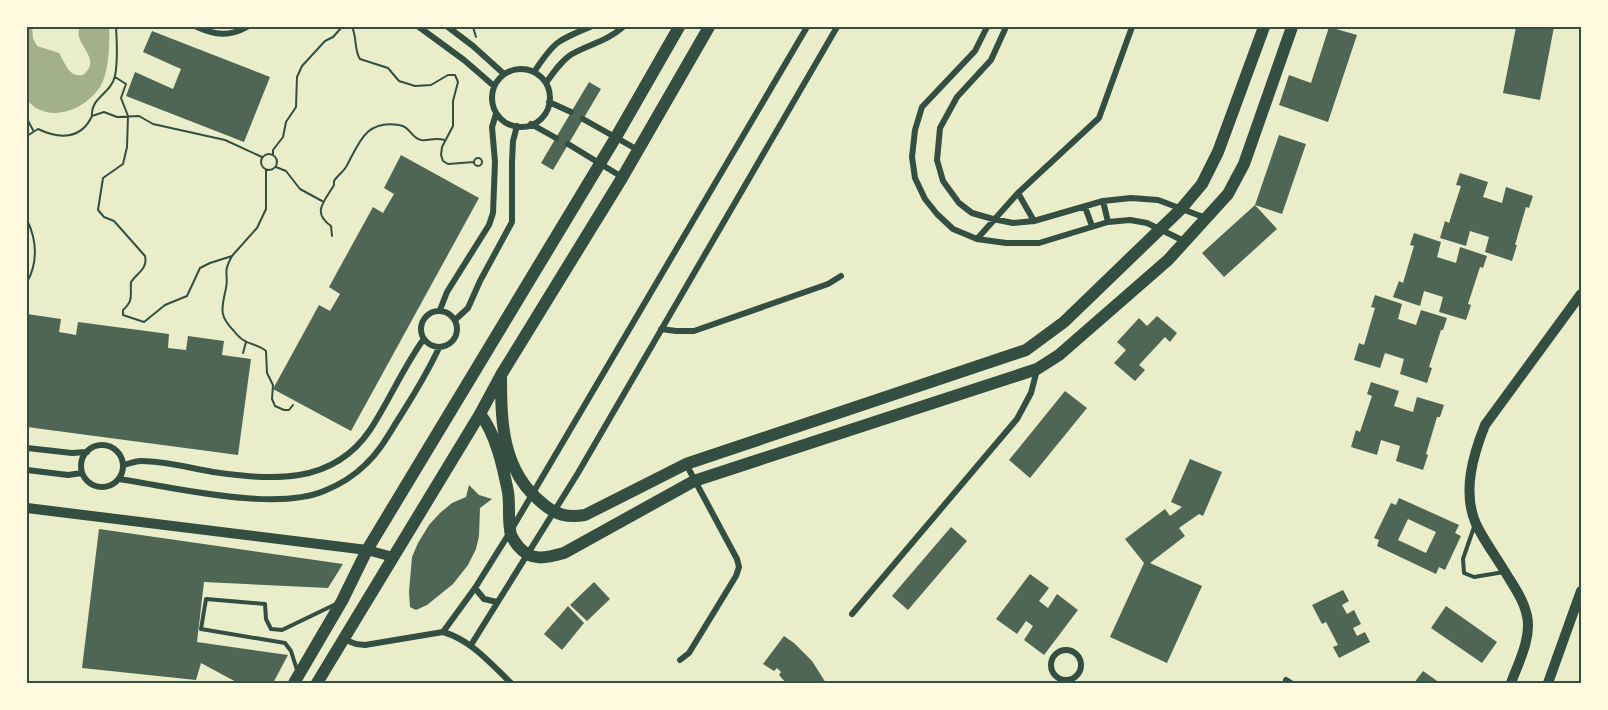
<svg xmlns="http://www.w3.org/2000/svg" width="1608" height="710" viewBox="0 0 1608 710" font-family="Literata,serif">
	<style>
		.water { fill: #a3b18a }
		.building { fill: #4f6655; fill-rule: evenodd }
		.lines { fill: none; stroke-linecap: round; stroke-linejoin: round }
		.path { stroke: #344e41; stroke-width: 2 }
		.service { stroke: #344e41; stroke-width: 4 }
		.minor { stroke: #344e41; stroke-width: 6 }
		.tertiary { stroke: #344e41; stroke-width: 10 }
		.secondary { stroke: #344e41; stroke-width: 12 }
		.neatline { fill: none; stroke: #344e41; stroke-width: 2 }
	</style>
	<rect width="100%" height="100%" fill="#e9edc9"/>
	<!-- water -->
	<path class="water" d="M27,27H32L33,38L37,46L59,53C64,61 68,74 77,75C81,76 84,75 86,72C98,61 82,48 79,37C78,34 79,29 79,27H109C110,44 109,73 100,87C87,106 61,120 38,109C34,107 30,103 27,100Z"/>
	<!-- building -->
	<path class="building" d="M1329,27L1357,35L1328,122L1279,105L1289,75L1311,83Z
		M1516,27H1554L1540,100L1503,93Z
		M152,31L270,77L244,142L126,96L135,72L173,89L181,69L143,52Z
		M589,82L601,89L553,170L541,163Z
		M1279,135L1306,144L1282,214L1255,205L1277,229L1224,277L1202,253L1255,205Z
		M401,155L479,198L351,431L273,389L319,305L330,311L340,294L329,287L373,207L383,213L394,194L384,188Z
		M1460,173L1488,182L1483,197L1502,203L1506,187L1533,196L1529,208L1526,207L1515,245H1517L1512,261L1485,252L1489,237L1470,231L1466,246L1440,238L1445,221L1449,223L1461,186L1456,185Z
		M1414,233L1441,242L1437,257L1456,263L1460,247L1487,256L1483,268L1480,267L1468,304L1471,305L1466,320L1439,312L1443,297L1424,291L1420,306L1393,297L1399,281L1403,283L1414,246L1410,245Z
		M1375,295L1402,304L1398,319L1416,325L1421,310L1447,318L1443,330H1441L1429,367L1432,368L1427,383L1400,374L1404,359L1385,353L1380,368L1354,360L1359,343L1364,345L1375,308L1371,307Z
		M27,314L61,319L59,332L76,335L78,322L169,334L168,348L186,350L188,336L224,341L222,355L251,359L238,455L27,427Z
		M1157,316L1177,333L1170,342L1165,337L1139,365L1145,370L1135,381L1114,363L1126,350L1117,342L1139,318L1147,326Z
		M1371,382L1399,391L1394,406L1413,412L1417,397L1444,405L1440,417H1437L1426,454L1428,455L1423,470L1396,461L1400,446L1381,440L1377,455L1351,447L1356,430L1360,432L1372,396L1367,394Z
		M1065,391L1087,408L1030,478L1009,460Z
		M1190,459L1222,472L1203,516L1199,514L1179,528L1185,536L1150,563L1202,586L1167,663L1110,637L1144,563L1125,539L1165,509L1170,516L1182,507L1171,502Z
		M469,485L479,495L492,499L480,508L479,536L476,549L468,565L453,584L427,605L416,610L410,607L409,592L412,557L418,543L429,525L440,513L452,503L466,497Z
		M1399,498L1459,525L1455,533L1461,536L1445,570L1439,567L1436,574L1377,546L1379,540L1374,538L1391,503L1396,505ZM1408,519L1436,532L1426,553L1398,540Z
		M951,527L967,541L908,610L892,596Z
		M99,529L343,564L328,588L204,582L197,642L288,655L273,683H238L201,663L196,680L82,668Z
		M1030,574L1049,588L1039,601L1048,608L1057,594L1078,610L1044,655L1024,640L1033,626L1026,621L1017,634L996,619Z
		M594,582L610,599L587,621L570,605Z
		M1343,590L1349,601L1342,605L1347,614L1354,610L1361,624L1353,628L1357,636L1365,632L1370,642L1339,658L1333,647L1338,645L1326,622L1322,624L1312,605Z
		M568,606L584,623L562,650L544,634Z
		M1446,606L1497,642L1482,663L1431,628Z
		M784,636L794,643L812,661L826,683H786L779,675L781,672L777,668L774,671L763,664Z
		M1423,671L1440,683H1414Z"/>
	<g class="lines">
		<!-- path -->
		<path class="path" d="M352,27C357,37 354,50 360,59L388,68L399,81L415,86L431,85L448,75H455
			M473,27L476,37
			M455,75L458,82L453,101V126L442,147L441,155L443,161L448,164L474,162
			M115,77L126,84L121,98L128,116L127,147L123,164L103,178L98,210L104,217L114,221L145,256C148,269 137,273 131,282C130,296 134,300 123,310V315L144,322L165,305L187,296L200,268L210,263L232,256L257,228L266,209V170
			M92,116C90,98 111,94 115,76C118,61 117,42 116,27
			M27,119L33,130
			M27,136L38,129C59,139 81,140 92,116L104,112L117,117L139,116L153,124L225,140L262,157
			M261 162a8 8 0 1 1 16 0a8 8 0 1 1-16 0Z
			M273,155V150L283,137L286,122L296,107L297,77L302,66L325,41L333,37L342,27
			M474 162a4 4 0 1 1 8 0a4 4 0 1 1-8 0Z
			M276,167L286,171L300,189L322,201
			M27,220C37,240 38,263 27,282
			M332,236L331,226C311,212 325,201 334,185V181C337,176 343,172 346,167C359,144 365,119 399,125C410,126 411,138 421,140C430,141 434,137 445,140
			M232,256C222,274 229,273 226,288C222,308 218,315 234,331C237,335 241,339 245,341C252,345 259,345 266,351L267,373L273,385L272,399L275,406L284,410H289L293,405
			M243,353L246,342"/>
		<!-- service -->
		<path class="service" d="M1474,527L1463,559L1464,573L1474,577L1504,572
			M297,670L291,651L285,643L201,629L206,599L265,604L266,619L271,629L282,630L336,604"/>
		<!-- minor -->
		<path class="minor" d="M197,27C215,35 229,37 247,27
			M419,27L464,60L494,86
			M448,27L473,46L504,74
			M987,27L975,51L922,107L915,130L912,157L915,178L925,199L937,214L953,229L977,239L1006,243H1039L1108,222L1130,220L1147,223L1184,241
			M1006,27L991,60L957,97L940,128L937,160L943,181L959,203L972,213L993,219L1013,223L1034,221L1103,201L1131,198L1158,200L1206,218
			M492 98a29 29 0 1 1 58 0a29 29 0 1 1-58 0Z
			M534,72C554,42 556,41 590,27
			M546,83C553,73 561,61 572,54C590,44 607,41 623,27
			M549,102L571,112
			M583,119L638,150
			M531,124L556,138
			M568,144L622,177
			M1018,193L1034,221
			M1103,201L1108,222
			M1085,207L1092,226
			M977,239L1018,193L1099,118L1132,27
			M440,310L447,292L489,225L493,213L495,162L492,127L496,114
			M421 329a18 18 0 1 1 36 0a18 18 0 1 1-36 0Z
			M455,320L468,308L480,281L512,222V162L513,141L517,126
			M661,329L676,331H694L828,284L841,276
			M81 466a21 21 0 1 1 42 0a21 21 0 1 1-42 0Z
			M27,448L72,453L87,452
			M123,465C129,464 135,461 141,461C164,461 190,468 213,472C271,480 332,486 370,430C389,401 403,368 423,340
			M27,470L68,475L82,473
			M119,479C173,487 274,512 324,491C339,485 355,475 366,464C381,450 390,432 401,415C415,393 428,371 439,348
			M475,588L484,599L497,602
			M852,614L1017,419L1031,393L1037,370
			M443,632L475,588L510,532L807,27
			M343,639L356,644L365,645L443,632C471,640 490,663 511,683
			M471,645L578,473L837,27
			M1051 665a15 15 0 1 1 30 0a15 15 0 1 1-30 0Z
			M680,660L689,653L736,576L739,567L737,559L686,464
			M1286,680L1291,683"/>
		<!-- tertiary -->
		<path class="tertiary" d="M27,508L367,550L393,557
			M1511,683C1518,664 1532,637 1527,616C1524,601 1515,588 1507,575C1497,558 1484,541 1476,524C1462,492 1473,455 1485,425L1581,294
			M1548,683L1581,591"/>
		<!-- secondary -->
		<path class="secondary" d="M501,375C501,423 502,471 542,503C556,515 567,518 585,515L686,464L1026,350L1064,322L1181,209L1202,184L1218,152L1264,27
			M480,414C496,434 503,467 508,492C510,505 508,517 510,529C510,535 514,541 518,546C531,562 546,558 564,553L694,481L1037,369L1059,355L1168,260L1228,194L1244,164L1292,27
			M294,683L342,601L367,550L616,137L679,27
			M317,683L480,414L501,375L622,178L709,27"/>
	</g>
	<!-- border -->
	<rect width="1608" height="710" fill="none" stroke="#fefae0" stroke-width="57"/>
	<rect x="28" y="28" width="1552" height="654" class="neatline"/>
</svg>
